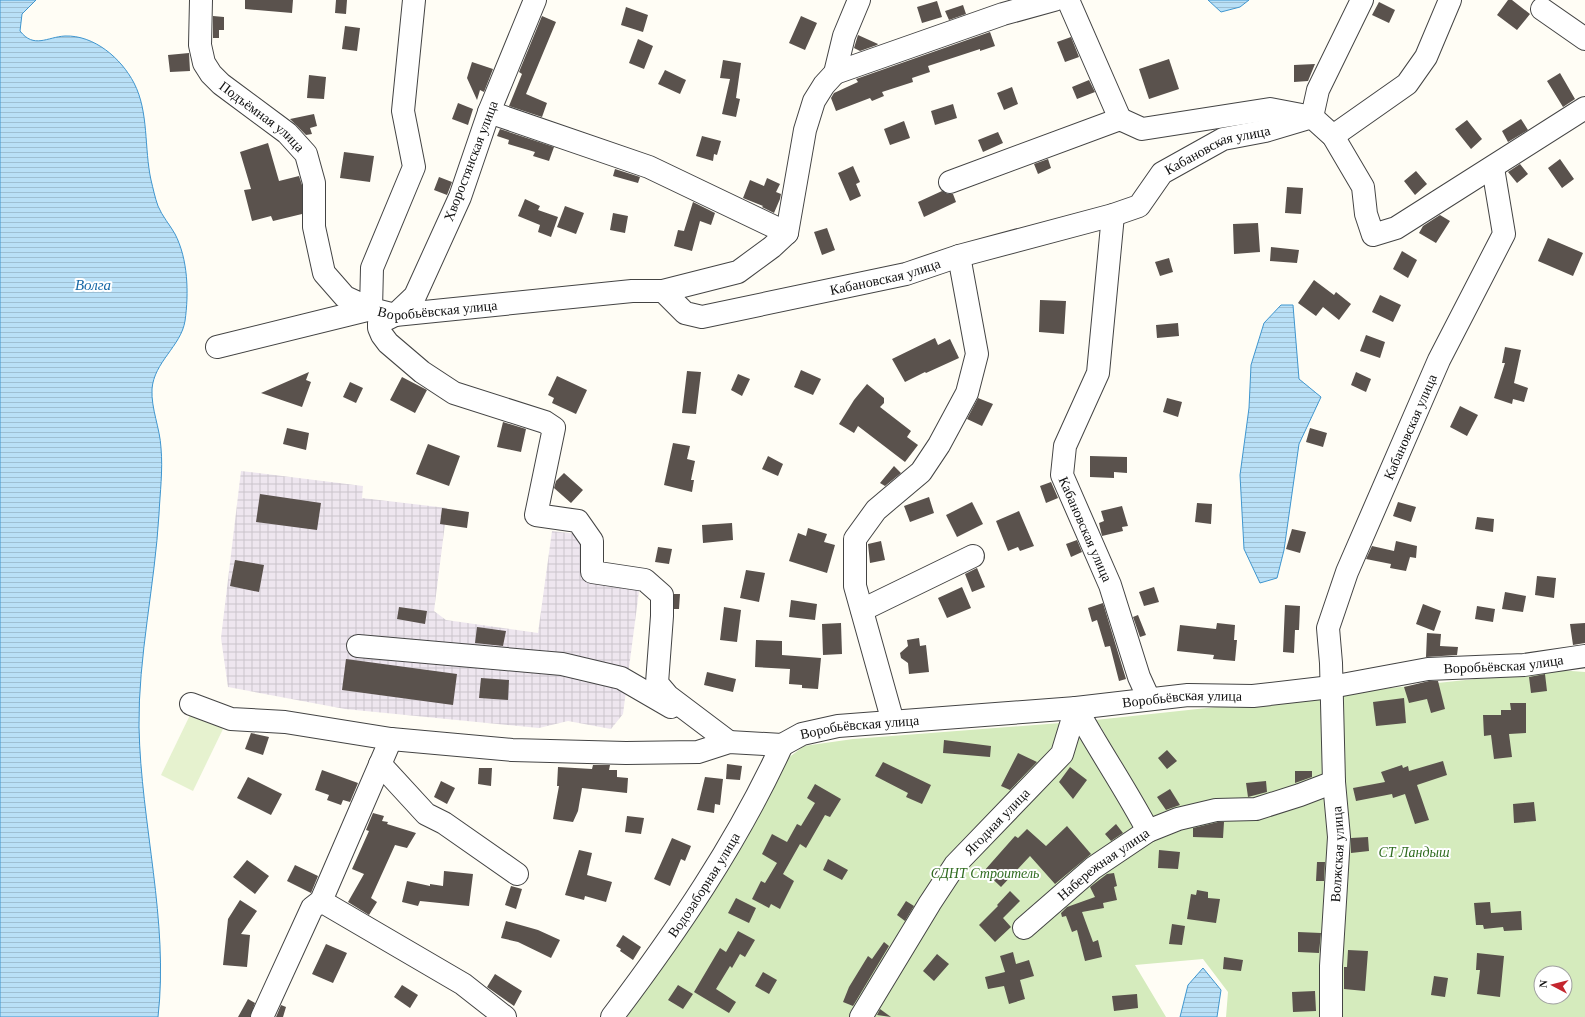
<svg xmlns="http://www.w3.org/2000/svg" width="1585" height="1017" viewBox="0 0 1585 1017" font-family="Georgia,serif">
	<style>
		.industrial { fill: url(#industrial-grid) }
		.park { fill: #d5ebbd; fill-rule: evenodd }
		.pitch { fill: #e6f2cf }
		.water { fill: url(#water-rules); stroke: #3f96cf }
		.building { fill: #5a524d }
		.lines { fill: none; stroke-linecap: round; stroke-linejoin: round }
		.minor-casing { stroke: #444; stroke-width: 24 }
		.minor { stroke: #fff; stroke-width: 22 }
		.labels { text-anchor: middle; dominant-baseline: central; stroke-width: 4; stroke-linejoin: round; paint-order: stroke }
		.street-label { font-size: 14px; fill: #111; stroke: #fff }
		.park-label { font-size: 14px; font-style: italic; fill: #2f6b1f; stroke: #fff }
		.water-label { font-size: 15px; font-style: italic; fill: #1768a6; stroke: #fff }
	</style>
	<defs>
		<pattern id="industrial-grid" width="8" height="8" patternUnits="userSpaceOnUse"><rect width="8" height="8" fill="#eee6ef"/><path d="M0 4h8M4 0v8" fill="none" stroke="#cbc4cc"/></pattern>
		<pattern id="water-rules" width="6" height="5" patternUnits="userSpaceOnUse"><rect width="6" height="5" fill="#b9e0f7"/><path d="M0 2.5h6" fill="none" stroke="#9ebfd3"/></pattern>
	</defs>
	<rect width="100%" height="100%" fill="#fffdf5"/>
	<!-- industrial -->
	<path class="industrial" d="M241,471L363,486L362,498L447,508L434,611L446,620L538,633L552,531L585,535L586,575L639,591L623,714L611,729L568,721L539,728L345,709L228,687L221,638Z"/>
	<!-- park -->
	<path class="park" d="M1558,670L1585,672V1017H1226L1228,992L1203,959L1135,965L1166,1017H627L664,964L775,768L804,746L853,739L1086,721ZM1087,721L1101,727L1148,814ZM1541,973H1565V997H1541Z"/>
	<!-- pitch -->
	<path class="pitch" d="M191,713L223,729L193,791L161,775Z"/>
	<!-- water -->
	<path class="water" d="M0,0H36L22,14L20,31C34,49 47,37 65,36C94,35 121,58 134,83C149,112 144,148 151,180C153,188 155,198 158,206C162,216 170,225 175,234C188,259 189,293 185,321C181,346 154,362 152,389C151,409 160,428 161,448C163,470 160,493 159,514C155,584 138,658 139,727C141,824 169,921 158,1017H0Z
		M1208,0H1249L1240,7L1221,12Z
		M1281,305H1293L1299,379L1321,397L1299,444L1284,550L1277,578L1260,583L1244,549L1240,475L1249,408L1251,365L1264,323Z
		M1203,968L1221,990L1217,1017H1180L1188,985Z"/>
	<!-- building -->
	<path class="building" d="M245,0H293L292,13L245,9Z
		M336,0H347L346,14L335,13Z
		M1508,0H1512L1530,14L1517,30L1497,15Z
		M937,1L942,17L922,23L917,7Z
		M1379,2L1395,10L1389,23L1372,15Z
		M963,5L966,14L949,20L945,11Z
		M626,7L648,15L643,32L621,25Z
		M213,16L224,17V30H219V38H213Z
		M542,16L556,22L526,94L547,103L542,117L509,106L522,74L519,72Z
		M801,16L817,23L805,50L789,43Z
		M345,26L360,28L357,51L342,49Z
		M990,32L995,46L980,51V49L928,66L930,72L912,78L913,82L882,92L884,96L872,101L870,98L836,111L831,98L834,93L858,82L856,79Z
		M858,35L878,44L877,45L860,51L854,48Z
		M1071,37L1079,57L1065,62L1057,42Z
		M638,39L653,46L644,69L629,63Z
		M189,53L190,71L170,72L168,55Z
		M1169,59L1179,89L1149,99L1139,69Z
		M723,60L741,63L736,98L740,99L736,117L722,114L730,79L720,78Z
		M472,62L493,69L484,92L480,90L477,100L467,78Z
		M1315,64L1308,81L1294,82V65Z
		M665,70L686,80L680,94L658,84Z
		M1560,73L1575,99L1563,107L1547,81Z
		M309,75L326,77L324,99L307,98Z
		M1089,80L1095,92L1077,99L1072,87Z
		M1012,87L1018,104L1004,110L997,93Z
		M458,103L473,109L468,125L452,119Z
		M953,104L957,118L935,125L931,111Z
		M314,114L317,126L310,128L312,134L306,135L290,119Z
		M1521,119L1528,130L1508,142L1502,131Z
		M1467,120L1482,139L1471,149L1455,129Z
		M904,121L910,138L890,145L884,129Z
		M500,129L554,147L549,161L533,156L535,152L508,144L509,140L497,136Z
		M998,132L1003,143L983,152L978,140Z
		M702,136L721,141L717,155L714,154L713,161L696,156Z
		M268,143L279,181L299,176L302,185V214L273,221L271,216L252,221L244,190L251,189L240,152Z
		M344,152L374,156L370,182L340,178Z
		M1048,159L1051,168L1038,174L1034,164Z
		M1560,159L1574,179L1562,188L1548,168Z
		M1520,164L1528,174L1517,183L1508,172Z
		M853,166L860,182L856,184L861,196L850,201L838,173Z
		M615,169L640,177L638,183L613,176Z
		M1416,171L1427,184L1415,195L1404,181Z
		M439,177L452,182L447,195L434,190Z
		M767,178L780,184L776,192L781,194L780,199L774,213L762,207L763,206L743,198L750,180L764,186Z
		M1287,187L1303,188L1301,214L1285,213Z
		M942,191L948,194H953L956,202L924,217L918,202Z
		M525,199L540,206L538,210L558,217L551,237L538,232L540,225L518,216Z
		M693,202L715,213L711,225L700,221L692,251L674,246L678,230L684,231Z
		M565,206L584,213L576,234L557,227Z
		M613,213L628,216L625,233L610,230Z
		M1440,215L1450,221L1436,243L1419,233L1423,226Z
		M1258,223L1260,252L1234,254L1233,224Z
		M827,228L835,250L822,255L814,232Z
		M1548,238L1583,253L1573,276L1538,261Z
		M1271,247L1299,250L1297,263L1270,261Z
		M1402,251L1417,260L1408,278L1393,269Z
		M1169,258L1173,272L1160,276L1155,262Z
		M1314,280L1334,295L1336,292L1351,304L1339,320L1323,307L1316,316L1298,303Z
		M1380,295L1401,305L1393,322L1372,312Z
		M1040,300L1066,301L1064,334L1039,332Z
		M1178,323L1179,336L1157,338L1156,325Z
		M1366,335L1385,342L1380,358L1360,351Z
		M935,338L938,345L950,339L959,358L926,373L925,372L905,382L892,359Z
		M1505,347L1521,350L1514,383L1528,388L1524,402L1513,399L1512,404L1494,398L1505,363H1502Z
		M801,370L821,379L813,395L794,387Z
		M687,371L701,372L696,414L682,413Z
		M309,372L306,380L311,382L302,407L261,393Z
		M1356,372L1371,379L1366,392L1351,385Z
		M738,374L750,379L742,396L731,390Z
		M557,376L587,390L576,414L552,403L554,398L548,395Z
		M402,377L427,390L415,413L390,400Z
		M350,382L363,388L356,403L343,397Z
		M867,384L884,398V403L880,407L911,431L907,437L918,445L905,462L858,426L854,433L839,424L854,400Z
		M978,398L993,404L982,426L967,419Z
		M1167,398L1182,402L1178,417L1163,412Z
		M1460,406L1478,415L1467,436L1450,427Z
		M503,422L526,429L521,452L497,447Z
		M287,428L309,433L306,450L283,444Z
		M1310,428L1327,433L1323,447L1306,442Z
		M673,443L690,446L687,459L695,461L691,480H694L692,492L664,485Z
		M428,444L460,456L449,486L416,474Z
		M768,456L783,464L778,476L762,469Z
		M1090,456L1127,457V473L1114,472V478L1090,477Z
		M894,466L901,473L885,486L880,483Z
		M564,473L583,490L571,503L554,488L556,481Z
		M1051,482L1058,498L1046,503L1040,486Z
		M260,494L321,503L317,530L256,522Z
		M929,497L934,513L910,522L904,506Z
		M972,502L983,524L957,537L946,515Z
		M1398,502L1416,507L1411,522L1393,516Z
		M1197,503L1212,504L1211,524L1195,522Z
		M1122,506L1128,526L1122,527L1123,531L1102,536L1099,523L1104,521L1101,511Z
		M442,508L469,512L467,528L440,524Z
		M1019,511L1034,546L1020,551L1018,547L1008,551L996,521Z
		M1477,517L1494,519L1493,532L1475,529Z
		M732,523L733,540L703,543L702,525Z
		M808,528L827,534L824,542L835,545L827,573L789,561L798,533L806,536Z
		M1292,529L1306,532L1300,553L1286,549Z
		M1077,540L1082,552L1071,557L1066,544Z
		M881,541L885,560L870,563L868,544Z
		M1396,541L1417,546L1416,558L1410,557L1406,571L1390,568L1391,564L1366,559L1372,546L1394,551Z
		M658,547L672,549L669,564L655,562Z
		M235,560L264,565L259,592L230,586Z
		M977,568L985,587L972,592L965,574Z
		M746,570L765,573L759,602L740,598Z
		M1537,576L1556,578L1554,598L1535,595Z
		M962,587L971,608L947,618L938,598Z
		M1154,587L1159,602L1144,606L1139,592Z
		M1505,592L1526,596L1523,612L1502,609Z
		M674,594H680L679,609H674Z
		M791,600L817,604L815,620L789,617Z
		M1103,603L1126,679L1119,681L1110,646L1105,647L1097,620L1092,622L1088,608Z
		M1423,604L1441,611L1434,631L1416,624Z
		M1285,605L1300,606L1299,630H1295L1294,653L1283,652Z
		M1477,606L1495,609L1493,622L1475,619Z
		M399,607L427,611L425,624L397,619Z
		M724,607L741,610L737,642L720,640Z
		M1138,615L1146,635L1140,637L1133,617Z
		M841,623L842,654L823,655L822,624Z
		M1217,623L1235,625L1234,640H1237L1235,661L1213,659L1214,655L1177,651L1180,625L1216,629Z
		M1585,623V643L1573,645L1570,624Z
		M477,627L506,631L503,646L475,643Z
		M1427,633L1441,634L1440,646L1458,647L1457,655L1426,657Z
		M919,638L920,646L926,645L929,672L909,674L908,663L901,658L900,653L908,646L907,640Z
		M756,640L782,641V655L821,658L818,689L802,688V685L789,684L790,669L755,667Z
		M346,659L457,674L453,705L342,690Z
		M707,672L736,679L733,692L704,685Z
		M1545,674L1547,691L1531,693L1529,677Z
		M481,678L509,680L508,700L479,698Z
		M1429,681H1438L1445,709L1431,713L1427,699L1409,703L1404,687Z
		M1404,698L1406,723L1376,726L1373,702Z
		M1510,703H1526V733L1509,734L1512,757L1494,759L1491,735L1484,736L1483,715H1501V710H1511Z
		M251,733L269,737L263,755L245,749Z
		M944,740L991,746L990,757L943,753Z
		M1167,750L1177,761L1167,769L1158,758Z
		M1018,753L1037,762L1010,790L1001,786Z
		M1443,761L1447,775L1417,785L1429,820L1415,824L1405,794L1393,798L1392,794L1356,801L1353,788L1385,782L1381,772L1402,765L1403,768L1408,766L1409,771Z
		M883,762L931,785L922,804L906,797L908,793L875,776Z
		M727,764L742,766L740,780L726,779Z
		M593,765H610L609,770H617V777L628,778L627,793L582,788L578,811L573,822L553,819L559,786H557L558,767L592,769Z
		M1070,767L1087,780L1073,799L1059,782Z
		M479,768H492L491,786L478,784Z
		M322,770L358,783L350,802L343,800L341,805L327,800L329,795L315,790Z
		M1295,771H1312V777L1295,783Z
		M248,777L282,794L271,815L237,798Z
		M705,777L723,779L720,805L715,804L714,813L697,810Z
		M441,781L455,788L447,804L434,797Z
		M1266,781L1267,792L1248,797L1246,783Z
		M815,784L841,799L830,817L825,815L806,848L800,844L783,874L794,881L780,909L771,904L769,908L752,899L761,881L765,883L777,863L762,854L772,834L787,842L797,824L801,826L815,803L807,798Z
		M1170,789L1180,805L1166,810L1157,797Z
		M1534,802L1536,821L1514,823L1513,804Z
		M373,813L384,816L382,821L388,822L387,824L416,833L407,848L395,845L371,898L377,902L369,915L348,902L364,874L352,869L369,831L366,830Z
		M627,816L644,818L641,834L625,832Z
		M1218,822H1224L1223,838L1193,837V828Z
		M1116,824L1123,833L1111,841L1105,834Z
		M1067,826L1091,854L1055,884L1030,856L1001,887L984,871L1015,836L1018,838L1027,829L1046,846Z
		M1368,837L1369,851L1351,853V838Z
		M672,838L691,846L685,861L681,859L670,886L654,879Z
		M579,850L592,853L587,875L612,882L606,902L585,896L584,900L565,895Z
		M1159,850L1180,852L1178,869L1158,868Z
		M828,859L848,870L842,880L823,870Z
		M247,860L269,876L255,894L233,877Z
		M1317,862H1325L1324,881H1316Z
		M295,865L318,876L311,893L287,881Z
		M444,871L473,874L469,906L420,901L418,906L402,902L407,881L430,886V884L443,886Z
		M1114,873L1117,886L1114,887L1117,900L1103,903L1104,908L1082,912L1093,942L1098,940L1102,957L1085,961L1077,930L1072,932L1066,916L1062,917L1061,913L1067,907L1095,897L1090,887L1107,874Z
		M511,886L522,889L516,909L505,905Z
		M1197,890L1208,892V898L1220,899L1216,923L1187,919L1191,894L1196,895Z
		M1010,891L1020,901L1003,918L1011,927L995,942L979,925L998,906L997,905Z
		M736,898L756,908L749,923L728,913Z
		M240,900L257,911L241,934L250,935L247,967L223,965L228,919Z
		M906,901L914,906L905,921L897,915Z
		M1490,902L1491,913L1521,911L1522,930L1504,931L1503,927L1484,929L1483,925H1476L1474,903Z
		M506,921L538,930L560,940L551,958L518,942L501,938Z
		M1172,924L1185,926L1182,945L1169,944Z
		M738,931L755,940L745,957L740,954L732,968L730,966L716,989L736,1002L729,1013L694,992L720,948L726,952Z
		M1298,932L1321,933L1319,953L1298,952Z
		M623,935L641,947L633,960L620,951L621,949L616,946Z
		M884,942L889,946L853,1006L843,1002L849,987L868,956L872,959Z
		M326,944L347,953L333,983L312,974Z
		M1348,950L1368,951L1365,991L1344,989V967H1347Z
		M1013,952L1016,964L1029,960L1034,976L1020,980L1025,999L1009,1004L1004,986L988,989L985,977L1005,972L1000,956Z
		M1477,953L1504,956L1500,997L1477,994L1480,970H1476Z
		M937,954L949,964L934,981L923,971Z
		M1224,957L1243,960L1241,971L1223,969Z
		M763,972L777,980L769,994L755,986Z
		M495,974L522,991L514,1006L487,987Z
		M1434,976L1448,978L1445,997L1431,995Z
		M402,985L418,995L410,1008L394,997Z
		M678,985L693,994L683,1009L668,1000Z
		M1315,991L1316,1011L1293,1012L1292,992Z
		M1137,994L1138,1008L1114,1011L1112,996Z
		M248,999L255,1003L250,1017H238Z
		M281,1005L286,1007L283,1017H276Z
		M880,1009L891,1017L877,1015Z"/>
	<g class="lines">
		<!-- minor casing -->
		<g class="minor-casing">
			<g id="minor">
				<path id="s1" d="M201,0L200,45L204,63L211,74L221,84L287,133L306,154L314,183V227L324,273L345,297L371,309L372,268L414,167L403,111L414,0"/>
				<path d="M535,0L489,112L460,197L415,296L395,315L379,323V328L382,335L388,343L422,372L454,393L545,422L554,428L536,515L578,521L592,541V572L645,580L662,595V616L657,683L668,696L729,742"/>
				<path d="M1068,0L1120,119"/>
				<path d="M1542,9L1585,39"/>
				<path d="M835,73L1003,14L1054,0"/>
				<path d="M489,112L649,167L787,233"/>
				<path d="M1333,136L1407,84L1426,57L1450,0"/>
				<path d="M950,182L1120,119L1142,129L1270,109L1312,117L1318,90L1362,0"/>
				<path id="s2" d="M1113,215L1098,373L1065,446L1062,475L1110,585L1139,677L1149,699"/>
				<path id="s3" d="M663,291L685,313L702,317L906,274L959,256L1113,215L1139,206L1162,173L1223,139L1265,131L1312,117L1333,136L1363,187L1366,214L1373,235L1396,228L1585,108"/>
				<path id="s4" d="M217,347L371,309L395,315L632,291H663L738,272L772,247L787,233L805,130L814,101L824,85L835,73L844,36L859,0"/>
				<path d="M862,610L973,556"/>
				<path d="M358,646L562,664L621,678L671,707"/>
				<path d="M191,704L231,719L285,722L391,739L512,750L626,753L698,752L729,742L782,745"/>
				<path d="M1076,708C1099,750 1126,789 1148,831"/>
				<path d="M893,722L855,586V539L876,510L921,472L939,445L967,393L977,354L959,256"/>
				<path id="s5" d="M782,745L802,734L838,726L1076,708L1188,695L1253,696L1331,687L1428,669L1524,665L1585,656"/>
				<path d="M380,764L426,814L444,823L517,874"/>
				<path d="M321,901L463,984L505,1017"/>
				<path id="s6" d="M1024,928L1093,868L1148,831L1178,819L1216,810L1256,809L1300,795L1334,782"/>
				<path d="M262,1017L312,908L321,901L391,739"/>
				<path id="s7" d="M612,1017C677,931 737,843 782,745"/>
				<path id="s8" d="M861,1017L930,903L955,865L1062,754L1076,708"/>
				<path id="s9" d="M1331,1017V966L1339,837L1334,782L1331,663L1328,628L1347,572L1439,360L1504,234L1493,168"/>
			</g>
		</g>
		<!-- minor -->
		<use href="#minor" class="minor"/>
	</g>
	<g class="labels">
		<!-- street labels -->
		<g class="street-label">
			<text stroke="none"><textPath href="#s1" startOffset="143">Подъёмная улица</textPath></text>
			<text stroke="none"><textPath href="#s3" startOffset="601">Кабановская улица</textPath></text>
			<text transform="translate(471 161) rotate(-69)">Хворостянская улица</text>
			<text stroke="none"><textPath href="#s3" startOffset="236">Кабановская улица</textPath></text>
			<text stroke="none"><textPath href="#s4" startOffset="226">Воробьёвская улица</textPath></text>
			<text stroke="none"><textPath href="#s9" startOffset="607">Кабановская улица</textPath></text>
			<text stroke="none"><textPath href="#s2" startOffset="327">Кабановская улица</textPath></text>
			<text stroke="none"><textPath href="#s5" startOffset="729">Воробьёвская улица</textPath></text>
			<text stroke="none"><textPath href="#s5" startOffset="405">Воробьёвская улица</textPath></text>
			<text stroke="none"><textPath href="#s5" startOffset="81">Воробьёвская улица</textPath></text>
			<text stroke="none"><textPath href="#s8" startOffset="239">Ягодная улица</textPath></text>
			<text stroke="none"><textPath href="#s9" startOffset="163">Волжская улица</textPath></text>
			<text stroke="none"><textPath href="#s6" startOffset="102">Набережная улица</textPath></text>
			<text stroke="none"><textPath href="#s7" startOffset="161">Водозаборная улица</textPath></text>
		</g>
		<!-- park labels -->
		<g class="park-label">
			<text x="1414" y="852">СТ Ландыш</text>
			<text x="985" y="873">СДНТ Строитель</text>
		</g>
		<!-- water labels -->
		<g class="water-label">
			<text x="93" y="285">Волга</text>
		</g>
	</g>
	<!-- north arrow -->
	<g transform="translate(1553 985) rotate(277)"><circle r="19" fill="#ffffff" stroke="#a0a0a0"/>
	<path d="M0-3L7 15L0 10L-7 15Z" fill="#c4262e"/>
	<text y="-6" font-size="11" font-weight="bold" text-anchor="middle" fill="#111111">N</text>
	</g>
</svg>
